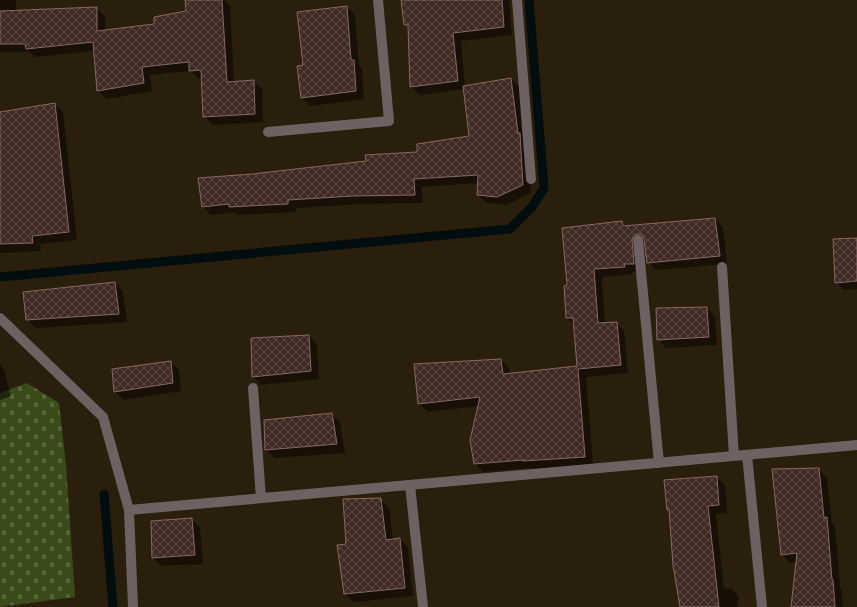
<svg xmlns="http://www.w3.org/2000/svg" width="857" height="607" viewBox="0 0 857 607" font-family="Merriweather,serif">
	<style>
		.cemetery { fill: url(#cemetery-stones) }
		.shadow { fill: #0007; fill-rule: evenodd }
		.lines { fill: none; stroke-linecap: round; stroke-linejoin: round }
		.stream { stroke: #010d0f; stroke-width: 9 }
		.building { fill: url(#building-cross-hatch); stroke: #846a63 }
		.minor { stroke: #6d6162; stroke-width: 10 }
	</style>
	<defs>
		<pattern id="cemetery-stones" width="16" height="16" patternUnits="userSpaceOnUse"><rect width="16" height="16" fill="#3a4a18"/><path d="M2 7V4a2 2 0 0 1 4 0v3zM10 15v-3a2 2 0 0 1 4 0v3z" fill="#566439"/></pattern>
		<pattern id="building-cross-hatch" width="8" height="8" patternUnits="userSpaceOnUse"><rect width="8" height="8" fill="#402a24"/><path d="M0 0l8 8M0 8l8-8" fill="none" stroke="#5c4943"/></pattern>
	</defs>
	<rect width="100%" height="100%" fill="#2a1f0c"/>
	<!-- cemetery -->
	<path class="cemetery" d="M27,383L59,403L66,465L75,597L0,607V393Z"/>
	<!-- shadow -->
	<path class="shadow" d="M0,0H16V8L19,11L97,8L105,17V31L155,24L187,12L193,0H224L230,6L234,83L253,81L262,89L263,122L213,125L204,116L203,79H199L190,71L150,75L152,91L107,99L98,91L95,51L35,57L30,52H0Z
		M402,0H509L512,35L461,41L465,86L511,79L519,87L528,142L531,193L506,205L487,203L478,195L479,183L421,187L423,203L362,204L296,208V212L238,215L235,212L211,215L203,207L253,175L367,162L418,153L470,137L464,89L420,95L411,87L409,28L405,24Z
		M347,7L355,15L359,66L362,69L364,99L310,106L301,97L304,66Z
		M54,104L63,112L77,240L40,244L41,251L0,253V113Z
		M715,219L723,228L727,264L656,270L648,262L646,242L642,243L641,272H632V274L602,277L605,324L616,323L624,331L628,373L586,377L593,465L532,469L530,468L483,472L475,464L479,406L428,412L419,404L501,360L509,368L510,374L578,367L574,325L567,318L568,286L622,222L626,226ZM636,233H642L630,238Z
		M857,239V289L843,290L836,282Z
		M115,283L123,292L127,322L36,328L27,319Z
		M706,308L715,316L717,345L666,348L658,339Z
		M309,336L317,345L319,379L261,385L253,376Z
		M171,362L179,370L181,391L124,400L115,392L113,370Z
		M0,364L4,369L11,396L0,400Z
		M332,414L340,422L345,453L275,458L266,450Z
		M818,469L827,478L832,523L835,527L840,588L842,590L843,607H792L797,562L790,563L782,554Z
		M716,477L725,485L727,513L716,514L724,589L731,588L739,597L737,607H680L674,565Z
		M380,499L389,508L393,540L400,539L408,548L413,596L354,602L345,594L338,546L347,545Z
		M192,519L200,528L203,564L162,566L153,558Z"/>
	<g class="lines">
		<!-- stream -->
		<path class="stream" d="M0,277L510,229L532,207L544,188L529,0
			M104,494L113,607"/>
	</g>
	<!-- building -->
	<path class="building" d="M185,0H222L227,82L254,80L255,114L203,117L201,70L189,71V62L142,67L144,83L97,91L93,42L26,49L25,44H0V11L97,7V31L154,24V17L186,11Z
		M401,0H502L504,27L453,33L458,81L410,87L408,25H404Z
		M347,6L351,60H354L356,91L301,98L297,66L303,65L297,12Z
		M511,78L518,133H520L523,185L497,197L477,195L478,175L414,179L415,195L353,196L288,200V204L229,207V204L202,207L198,178L252,174L366,161L365,155L417,152V144L469,136L463,86Z
		M55,103L69,232L32,236L33,243L0,244V112Z
		M715,218L720,256L647,263L644,239L641,234H638L634,235L632,240L634,264H624L625,267L594,269L598,323L617,322L621,365L578,369L585,457L523,461V460L474,464L470,440L480,397L418,404L414,364L501,359L503,374L577,366L573,318H566L564,286L567,285L562,228L622,221L623,226Z
		M857,238V281L835,283L833,239Z
		M115,282L119,314L26,320L23,292Z
		M707,307L709,337L657,340L656,308Z
		M309,335L311,371L252,377L251,338Z
		M171,361L173,383L114,392L112,369Z
		M332,413L337,444L265,450L264,420Z
		M819,468L824,518L827,517L832,580H833L835,607H791L797,553L781,555L772,469Z
		M717,476L719,505L708,506L719,607H680L673,565L669,510H667L664,480Z
		M381,498L386,540L400,538L405,588L344,594L337,545L346,544L343,499Z
		M192,518L195,555L152,558L151,521Z"/>
	<g class="lines">
		<!-- minor -->
		<path class="minor" d="M517,0L531,179
			M268,132L389,121L378,0
			M638,240L659,463
			M722,267L734,456
			M0,318L103,417L129,510L133,607
			M253,388L261,498
			M747,455L762,607
			M410,485L423,607
			M129,510L857,445"/>
	</g>
</svg>
